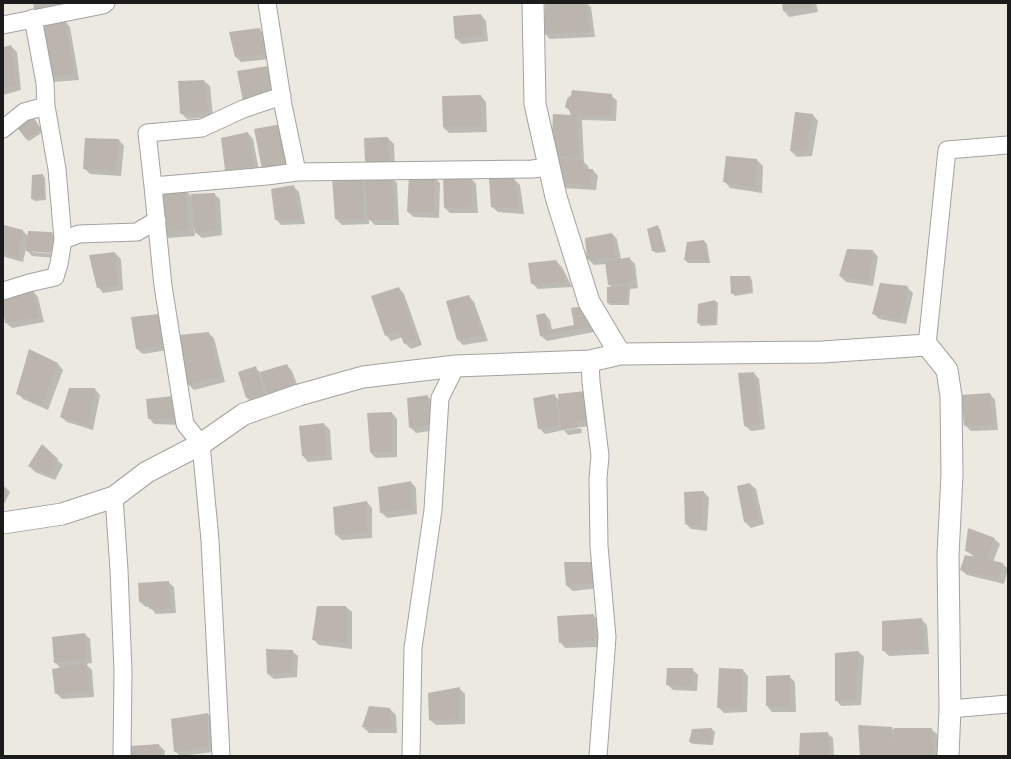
<svg xmlns="http://www.w3.org/2000/svg" width="1011" height="759" viewBox="0 0 1011 759" font-family="'Nunito Sans',sans-serif">
	<style>
		.shadow { fill: #0003; fill-rule: evenodd }
		.building { fill: #bcb5ae }
		.lines { fill: none; stroke-linecap: round; stroke-linejoin: round }
		.minor-casing { stroke: #a2a2a2; stroke-width: 19 }
		.tertiary-casing { stroke: #a2a2a2; stroke-width: 23 }
		.minor { stroke: #fff; stroke-width: 17 }
		.tertiary { stroke: #fff; stroke-width: 21 }
	</style>
	<rect width="100%" height="100%" fill="#ece9e1"/>
	<!-- shadow -->
	<path class="shadow" d="M34,3H59V5L37,12L35,9Z
		M561,3H586L591,7L595,37L550,39L545,34Z
		M783,3H816L818,12L789,17L784,11Z
		M481,15L486,21L488,41L462,44L456,39Z
		M65,21L70,27L79,80L53,82L48,76Z
		M259,29L265,35L270,59L241,62L235,56Z
		M11,46L17,52L21,90L3,95V48Z
		M267,68L273,73L275,97L250,106Z
		M204,81L210,86L213,117L187,119L181,113Z
		M611,95L617,101L616,121L582,120L584,162L588,166L589,170H593L598,176L596,190L562,188L558,161L552,155L572,116Z
		M481,96L486,102L487,132L449,133L443,127Z
		M796,113L813,115L818,121L812,156L797,157L791,151Z
		M34,119L43,132L29,141L26,139Z
		M255,130L294,168L269,174Z
		M248,133L253,139L259,171L231,176L226,170Z
		M388,138L394,144L395,169L372,167L366,161Z
		M119,140L124,146L121,176L90,174L84,168Z
		M727,157L757,160L763,166L762,193L730,188L725,182Z
		M43,175L45,178L46,200L35,201L32,199Z
		M391,177L397,183L399,225H375L369,219V224L342,225L336,219L362,178L366,182Z
		M434,177L440,183L439,218L414,217L408,212Z
		M471,178L476,184L478,213H450L445,208Z
		M514,179L520,185L524,214L498,212L492,207Z
		M294,187L299,192L305,224L281,225L276,219Z
		M186,191L193,198L214,194L220,199L222,235L202,238L196,233V228H194L195,236L167,238L161,232Z
		M657,226L660,229L666,252L656,253L653,251Z
		M5,227L23,231L29,237L52,233L57,239L56,258L32,256L26,249L23,262L5,257L3,255V236ZM32,250L56,252V254L32,252Z
		M612,234L617,239L621,260L629,258L635,264L638,288L630,289L629,305H610L608,303L612,288L609,284L606,264L594,265L588,259L586,239Z
		M704,241L707,244L710,263H688L685,260L688,243Z
		M873,251L878,257L873,286L846,282L840,276Z
		M115,253L121,259L123,290L103,293L98,287Z
		M556,261L562,267L572,287L538,289L532,283Z
		M750,277L752,280L753,293L735,296L732,293Z
		M907,287L913,293L906,324L879,319L874,314Z
		M399,288L404,294L422,345L411,349L405,343L403,337L391,341L386,335Z
		M33,291L38,297L44,322L12,328L6,323L3,300Z
		M469,296L474,302L488,341L463,345L458,340Z
		M715,301L718,303L717,325L701,326L698,323L699,304Z
		M590,312L594,332L547,341L541,336L538,315L545,314L550,320L552,330L575,326Z
		M159,315L164,321L168,350L143,354L137,349Z
		M208,333L214,338L225,382L194,390L188,384Z
		M30,351L58,364L63,370L48,410L23,399L18,393Z
		M287,365L292,371L300,392L274,399L267,391L269,399L253,403L247,398L255,368L261,373Z
		M754,373L759,379L765,429L751,431L745,426Z
		M69,389H95L100,395L93,430L67,422L61,417Z
		M990,394L995,400L998,430L971,431L965,425Z
		M554,395L559,400V395L595,426L566,428V430L581,428L582,433L568,435L564,430L545,434L539,428Z
		M427,396L433,402L437,430L416,433L410,427Z
		M178,403L181,425L154,424L149,418Z
		M392,413L397,419V457L376,458L370,452Z
		M324,424L330,430L332,460L308,462L303,456Z
		M57,460L63,465L55,480L35,472L29,466Z
		M411,482L416,488L417,514L387,518L381,512Z
		M750,484L756,489L764,524L751,528L745,522L738,486Z
		M3,485L10,492L3,506Z
		M704,492L709,498L707,531L691,529L686,524Z
		M367,502L372,508V538L342,540L336,535Z
		M994,539L1000,544L993,562L1003,564L1008,569L1004,584L967,575L961,570L974,557L966,550Z
		M593,563L600,588L573,591L567,586Z
		M168,582L174,587L176,613L156,614L150,607H146L140,602Z
		M318,607H346L352,612V649L319,645L313,639Z
		M593,615L599,621V647L565,648L560,642Z
		M921,619L927,625L929,654L889,656L883,650Z
		M85,634L90,639L92,663L86,664L92,670L94,697L62,699L56,693L61,669L55,662Z
		M292,651L298,656L297,677L274,679L268,674Z
		M859,652L864,657L861,705L841,706L836,700Z
		M692,669L698,675L697,691L673,690L667,684Z
		M743,670L748,676L747,712L724,713L718,707Z
		M789,676L795,682L796,712H772L767,706Z
		M459,688L465,694V724L436,725L430,720Z
		M369,707L390,709L396,715L397,733H369L363,727Z
		M208,714L214,719V752L180,756L175,751L172,719Z
		M892,728L893,729H931L937,734L938,756H861Z
		M712,729L715,732L713,745L693,744L690,742L693,730Z
		M827,733L833,738L834,756H800Z
		M159,745L165,751L164,756H131V747Z"/>
	<!-- building -->
	<path class="building" d="M33,3H55L34,10Z
		M545,3H586L590,32L544,34Z
		M782,3H812L813,7L783,11Z
		M481,14L483,35L455,39L453,16Z
		M65,20L74,74L47,77L38,26Z
		M260,28L265,54L235,57L229,32Z
		M11,45L16,85L3,88V47Z
		M268,66L270,92L243,101L237,71Z
		M204,80L208,112L180,114L178,81Z
		M572,90L612,94L611,116L577,115L579,158L551,155L553,114L571,115L569,110L565,107L567,99L571,95Z
		M481,95V127H443L442,96Z
		M795,112L813,114L807,151H790Z
		M32,115L41,129L26,139L16,126Z
		M281,124L289,163L262,169L254,129Z
		M248,132L254,166L225,170L221,138Z
		M388,137L389,164L365,161L364,138Z
		M85,138L119,139L115,171L83,169Z
		M726,156L757,159L756,188L723,182Z
		M559,158L583,160L584,169H593L590,185L555,182Z
		M43,174L44,198L31,199L32,175Z
		M409,174L435,176L434,212H407Z
		M392,176L394,220H368L365,177Z
		M362,177L364,219H335L332,178Z
		M443,177H471L473,207L444,208Z
		M514,178L519,209L491,207L489,179Z
		M294,185L300,219L275,220L271,189Z
		M186,190L189,230L160,232L157,195Z
		M215,193L216,229L195,233L191,194Z
		M4,225L23,230L18,257L3,253V232Z
		M658,225L664,250L652,251L647,229Z
		M28,231L52,232L51,253L26,251Z
		M612,233L616,258L587,259L585,238Z
		M704,240L708,260H684L687,242Z
		M847,249L873,250L868,281L839,276Z
		M115,252L118,285L97,288L89,255Z
		M630,257L633,282L608,285L605,262Z
		M556,260L568,282L531,284L528,263Z
		M730,276H750L751,291L731,294Z
		M880,283L908,286L901,319L872,314Z
		M628,286L627,303H607V287Z
		M399,287L417,339L404,344L399,331L385,336L371,296Z
		M33,290L39,317L5,323L3,311V299Z
		M469,295L483,335L457,340L446,301Z
		M715,300V323H697L698,304Z
		M585,306L589,327L540,336L536,315L545,313L548,330L574,325L571,308Z
		M159,314L162,345L136,349L131,317Z
		M209,332L220,376L187,385L179,335Z
		M29,349L58,363L42,405L16,394Z
		M287,364L295,387L268,394L260,372Z
		M256,366L264,394L246,398L238,372Z
		M754,372L760,424L744,426L738,373Z
		M69,388H95L88,425L60,417Z
		M586,391L589,420L576,421L577,428L561,430L558,394Z
		M990,393L993,425L964,426L961,395Z
		M555,394L559,425L538,429L533,398Z
		M428,395L431,425L409,428L407,398Z
		M173,396L176,419H148L146,399Z
		M392,412V452H370L367,413Z
		M324,423L327,455L302,456L299,426Z
		M42,444L58,459L49,475L28,466Z
		M411,481L412,508L380,513L378,487Z
		M750,483L759,519L744,522L737,486Z
		M704,491L701,526L685,524L684,492Z
		M367,501V532L335,535L333,507Z
		M968,528L995,538L986,559L1003,563L998,579L960,570L965,555L986,559L965,551Z
		M564,562H593L595,583L566,586Z
		M169,581L171,608L149,609V601L139,602L138,583Z
		M317,606H346L347,643L312,640Z
		M594,614V641L559,643L557,616Z
		M922,618L924,649L882,651V621Z
		M85,633L86,658L54,663L52,637Z
		M266,649L293,650L292,672L267,674Z
		M859,651L855,700L835,701V653Z
		M87,663L89,691L55,694L52,669Z
		M667,668H693L692,686L666,685Z
		M719,668L743,669L742,707L717,708Z
		M790,675V707L766,706V676Z
		M460,687L459,719L429,720L428,693Z
		M369,706L390,708L392,728L362,727Z
		M208,713V746L174,752L171,719Z
		M858,725L892,727L893,751L894,728H932L933,756H860Z
		M712,728L711,743L689,742L692,729Z
		M828,732L829,756H799L800,733Z
		M159,744V756H130V746Z"/>
	<g class="lines">
		<!-- minor casing -->
		<g class="minor-casing">
			<path id="minor" d="M267,3L283,105L297,172L532,169L549,167
				M33,18L45,83L46,106
				M3,25L103,5L106,3
				M282,96L243,109L202,128L147,133L153,186L267,176L297,172
				M3,129L24,112L46,106L57,169L63,240L59,264L55,277L29,283L3,291
				M153,186L163,286L185,424L201,444L210,540L221,756
				M63,240L79,234L137,232L157,220
				M927,345L947,150L1008,145
				M590,361L591,382L600,456L598,478L599,546L607,637L598,756
				M114,497L119,570L123,671L122,756
				M950,709L1008,704
				M411,756L413,648L433,510L440,398L456,366"/>
		</g>
		<!-- tertiary casing -->
		<g class="tertiary-casing">
			<path id="tertiary" d="M533,3L535,104L556,197L589,302L620,354
				M3,523L62,514L114,497L147,472L201,444L244,414L299,395L363,377L456,366L590,361L620,354L822,352L927,345L947,370L951,396L952,475L948,555L950,709L948,756"/>
		</g>
		<!-- minor -->
		<use href="#minor" class="minor"/>
		<!-- tertiary -->
		<use href="#tertiary" class="tertiary"/>
	</g>
	<!-- border -->
	<rect width="1011" height="759" fill="none" stroke="#1b1b1b" stroke-width="8"/>
</svg>
